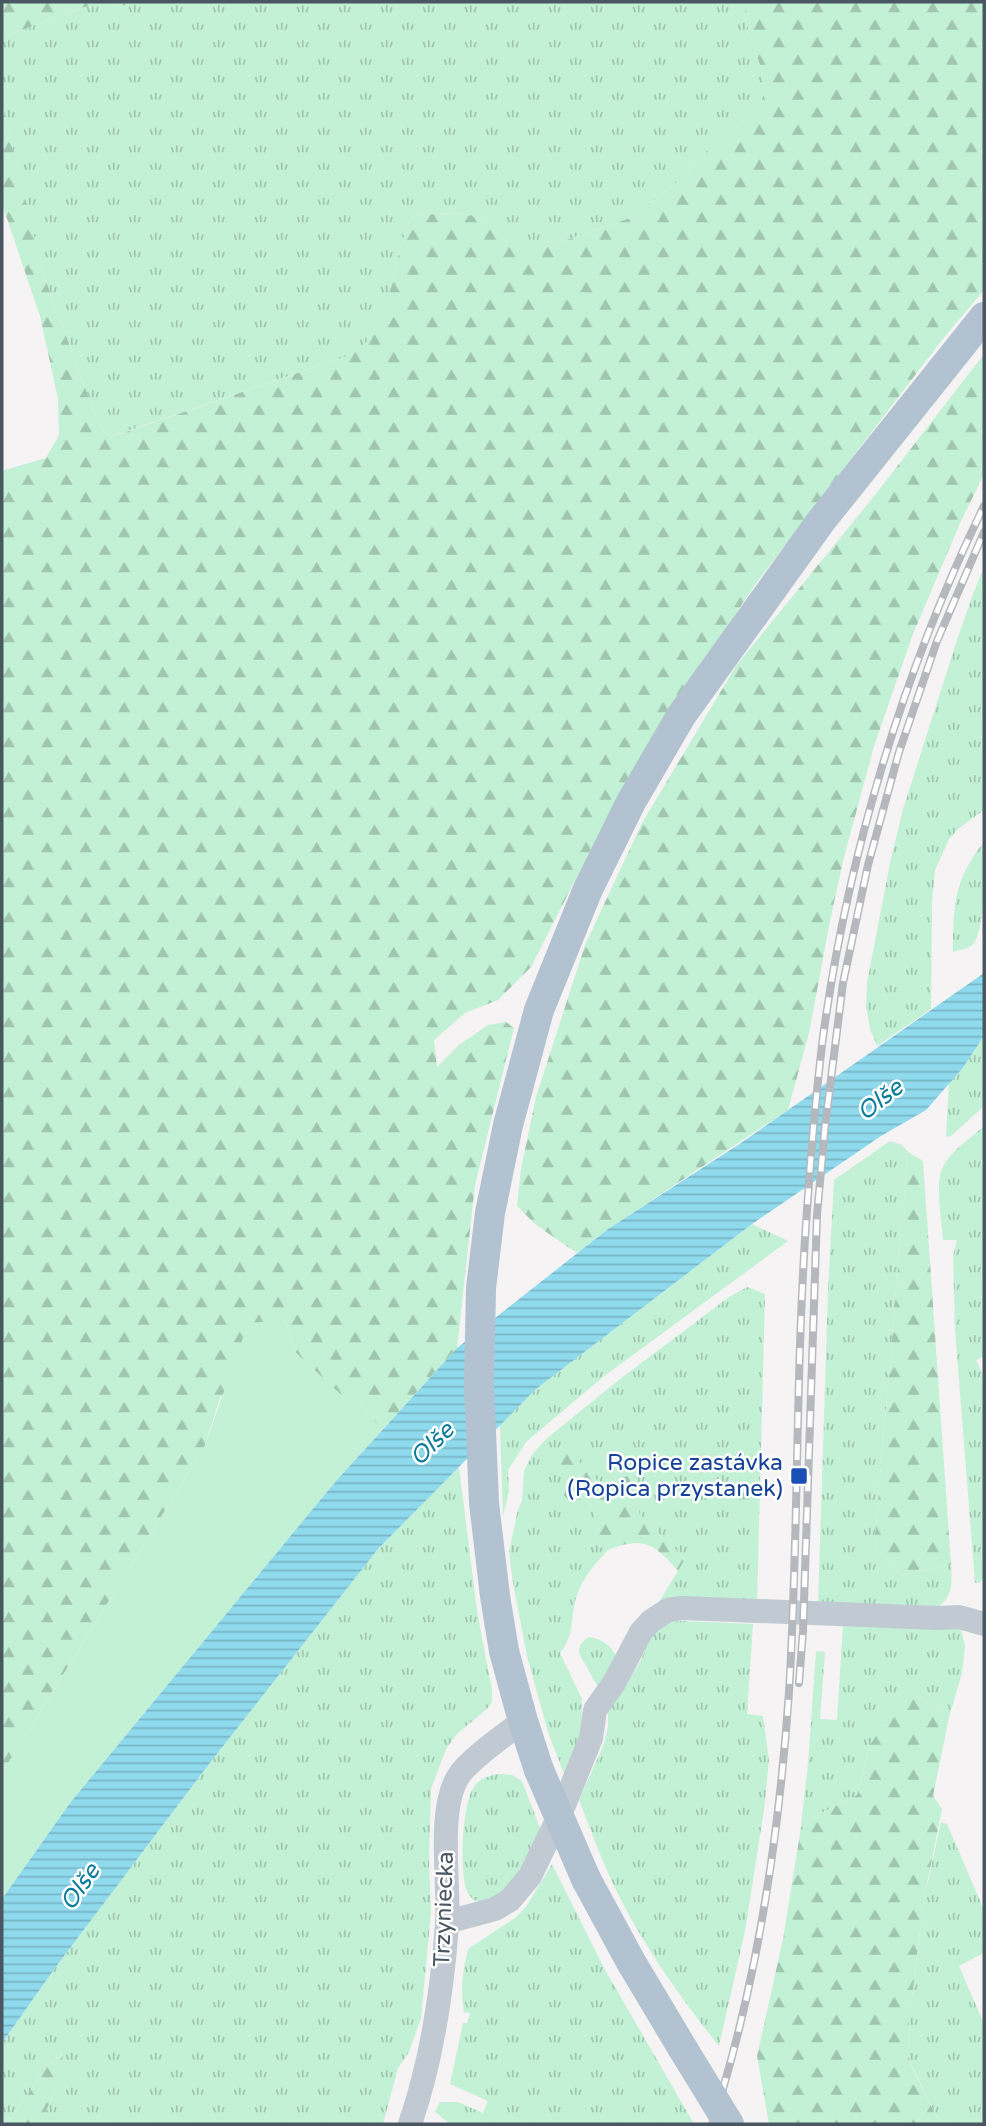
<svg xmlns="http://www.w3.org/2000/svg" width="986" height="2126" viewBox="0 0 986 2126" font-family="'Varela Round',sans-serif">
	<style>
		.grass { fill: url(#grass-tufts) }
		.forest { fill: url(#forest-firs) }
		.garden { fill: #c3f1d5 }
		.water { fill: url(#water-rules) }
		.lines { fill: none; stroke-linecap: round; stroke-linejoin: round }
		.minor { stroke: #c1cad2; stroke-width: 24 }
		.major { stroke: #b3c2d1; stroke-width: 30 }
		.rail-casing { stroke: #b5b8bd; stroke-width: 8 }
		.rail { stroke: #fff; stroke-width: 5; stroke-dasharray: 16; stroke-linecap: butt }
		.major-bridge { stroke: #b3c2d1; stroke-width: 30 }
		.transit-dot { fill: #1a4fb4; stroke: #fff; stroke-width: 2.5 }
		.labels { text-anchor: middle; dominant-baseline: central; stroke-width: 5; stroke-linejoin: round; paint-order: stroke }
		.transit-label { font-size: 23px; fill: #164399; stroke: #fff; text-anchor: end }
		.street-label { font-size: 23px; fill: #4a5661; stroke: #fff }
		.water-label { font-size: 24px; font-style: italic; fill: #0c7c9b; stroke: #fff }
	</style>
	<defs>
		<pattern id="grass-tufts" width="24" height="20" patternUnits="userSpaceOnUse" patternTransform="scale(1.75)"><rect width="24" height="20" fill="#c3f1d5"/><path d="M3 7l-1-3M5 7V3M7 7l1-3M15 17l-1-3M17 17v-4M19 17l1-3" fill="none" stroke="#a0c6b0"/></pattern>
		<pattern id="forest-firs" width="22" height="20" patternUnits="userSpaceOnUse" patternTransform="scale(1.75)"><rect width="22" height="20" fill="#c3f1d5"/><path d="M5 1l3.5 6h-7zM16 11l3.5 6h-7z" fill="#a0c6b0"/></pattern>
		<pattern id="water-rules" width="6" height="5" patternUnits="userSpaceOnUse" patternTransform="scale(1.75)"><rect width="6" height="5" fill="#90daee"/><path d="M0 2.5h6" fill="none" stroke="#78b4c4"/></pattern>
	</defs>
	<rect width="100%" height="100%" fill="#f5f3f3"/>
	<!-- grass -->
	<path class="grass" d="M134,2H745V19L763,74V97L754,114L711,146L681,179L633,217L540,249H516L477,217L456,213L417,215L411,218C407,228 403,238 400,249C388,290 392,330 350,355L110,437L104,432L97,420L43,273L35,243L2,104V37L85,7C100,4 123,9 134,2Z
		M984,567V810L958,829L949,839L935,870L932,903L931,1009L877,1046L870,1029L866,1006L867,983L890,863L903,809L957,640L973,594Z
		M984,842C984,865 986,926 974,943C970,949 959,950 953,952C953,906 954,879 984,842Z
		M984,1036V1106L951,1136L946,1137L949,1083L962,1069Z
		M984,1126V1156L981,1162L984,1168V1356L976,1360L984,1377V1577L979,1583H975L955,1329L953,1256L957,1240H943C942,1221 935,1186 942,1169C949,1152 971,1138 984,1126Z
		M890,1141L902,1145L908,1152L874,1547L901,1575L951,1565C952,1584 953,1595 938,1607H818L828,1289L834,1180Z
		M752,1224L788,1241L603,1377L526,1442L508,1470L509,1491L503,1517L500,1425L536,1389Z
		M747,1287L765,1294L757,1604L655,1609L685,1559L639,1514L637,1498L631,1475L610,1481H598L562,1448L549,1460L562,1467L581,1498L590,1503L595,1517L593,1543L608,1550C595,1564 583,1577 577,1595C570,1615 575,1636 560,1653L582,1699L581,1735L566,1779L548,1732L527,1656L513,1583L509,1552L518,1509L522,1501L524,1471L532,1455L546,1439L620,1379L729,1297Z
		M459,1467L477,1611L492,1690V1702L487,1709L458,1733L446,1749L431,1789L429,1860L431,1912L421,2018L409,2052L398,2068L383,2124H40L58,2085L62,2054L48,2065L7,2124H2V2043L55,1968L209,1764L378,1549Z
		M682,1621L753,1624L747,1714L763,1716L769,1760L764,1810L745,1931L719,2046C677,1993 637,1937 609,1875C598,1851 589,1825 579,1800L604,1744L608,1727V1711L638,1665L645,1651L646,1639L666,1622Z
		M843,1625H960L965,1646L962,1673L949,1717L918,1695L870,1745L857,1795L808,1820L800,1834L808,1764L816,1651L825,1652L820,1719L837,1720Z
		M589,1637C602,1639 611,1645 617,1658L600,1687C593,1682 591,1674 587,1667C579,1654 573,1648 589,1637Z
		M498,1774L512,1775L522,1781L541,1831L510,1887L484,1902L473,1900C471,1897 468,1894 467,1891C459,1873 462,1802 474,1787C480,1778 488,1776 498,1774Z
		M941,1822L947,1824L984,1910V1953L959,1966L984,2024V2124H940L911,2064L908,2053L909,2023L923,1904Z
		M552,1864L604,1968L694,2124H450L435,2112L440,2102H458L483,2113L488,2101L450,2084L463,2023H467L470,2013L464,2012C460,1992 463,1968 468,1949L515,1918L526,1907Z"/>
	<!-- forest -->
	<path class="forest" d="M2,2H134C123,9 99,4 85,7L2,37Z
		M745,2H984V290L942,340L754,586L624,784L531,967L498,1000L465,1013L434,1040L437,1067L459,1045L488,1025L506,1022L514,1028L475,1185L457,1348L382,1430L359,1402H348L295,1352L284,1320L220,1398L204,1448L7,1765L2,1776V471L46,458L59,435L58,399L40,316L2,204V104L43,273L97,420L104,432L111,437L350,355C391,330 388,290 400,249C403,238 407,228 411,218L417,215L456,213L477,217L516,249H540L633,217L681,179L711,146L754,114L763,97V74L745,19Z
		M984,354V474L961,521L913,634L874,746L843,861L830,921L809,1033L788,1110L608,1229L577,1253L536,1225L517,1206L521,1169L536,1097L585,945L642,823L736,666L875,495Z
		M908,1152L923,1161L951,1565L901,1575L874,1547Z
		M561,1448L572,1454L598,1481H610L631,1475L640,1483L637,1498L639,1514L685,1559L678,1571C654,1543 643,1536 608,1550L593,1543L592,1523L595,1517L590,1503L581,1498L570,1500L562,1494L569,1481L562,1467L549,1460Z
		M918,1695L949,1717L933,1796L942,1809L923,1904L909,2023L908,2053L911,2065L940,2124H769L757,2056L783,1939L800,1834L808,1820L857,1795L870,1745L893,1711Z
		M63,2054L58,2085L40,2124H7L48,2065Z"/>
	<!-- garden -->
	<path class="garden" d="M284,1320L295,1352L348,1401L359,1402L382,1430L336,1481L70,1803L2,1899V1776L7,1765L204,1448L248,1323Z"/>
	<!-- water -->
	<path class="water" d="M984,973V1036L962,1069L926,1110L881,1136L752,1224L536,1389L378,1549L209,1764L55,1968L2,2043V1899L70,1803L336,1481L457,1348L608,1229L741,1143Z"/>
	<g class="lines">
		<!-- minor -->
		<path class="minor" d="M447,1922L495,1909L510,1900L530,1876L562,1810L591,1738L595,1710L614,1683L641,1632L651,1621L668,1610L682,1608L939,1618L959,1617L984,1624
			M410,2124C432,2060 442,1993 447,1925C450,1884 437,1811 458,1777C468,1760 506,1734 523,1721"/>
		<!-- major -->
		<path class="major" d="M539,1770L523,1721L504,1651L495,1596L484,1503L479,1385L481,1288L490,1213L508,1125L539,1010L588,889L631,802L681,716L821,521L984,317
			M586,1879L631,1962L683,2049"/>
		<!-- rail casing -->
		<g class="rail-casing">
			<path id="rail" d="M799,1683L803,1631L817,1215L825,1127L843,983L868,865L899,752L937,641L984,532
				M712,2124C757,1986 779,1837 789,1692C799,1531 795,1370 807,1210C811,1152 816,1094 823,1037C848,854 903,672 984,506"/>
		</g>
		<!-- rail -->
		<use href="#rail" class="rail"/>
		<!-- major-bridge -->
		<path class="major-bridge" d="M539,1770L586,1879
			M683,2049L729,2124"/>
	</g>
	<!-- markers -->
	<rect class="transit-dot" x="790" y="1467" width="18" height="18" rx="3.5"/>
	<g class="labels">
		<!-- transit labels -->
		<g class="transit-label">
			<text x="783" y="1463">Ropice zastávka<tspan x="783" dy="26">(Ropica przystanek)</tspan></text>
		</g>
		<!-- street labels -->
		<g class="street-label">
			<text transform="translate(444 1909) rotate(-88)">Trzyniecka</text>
		</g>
		<!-- water labels -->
		<g class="water-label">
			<text transform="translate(880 1100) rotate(-38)">Olše</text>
			<text transform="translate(432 1444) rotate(-44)">Olše</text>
			<text transform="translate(80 1887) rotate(-55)">Olše</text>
		</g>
	</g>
	<!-- border -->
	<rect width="986" height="2126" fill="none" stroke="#4a5661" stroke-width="7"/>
</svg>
